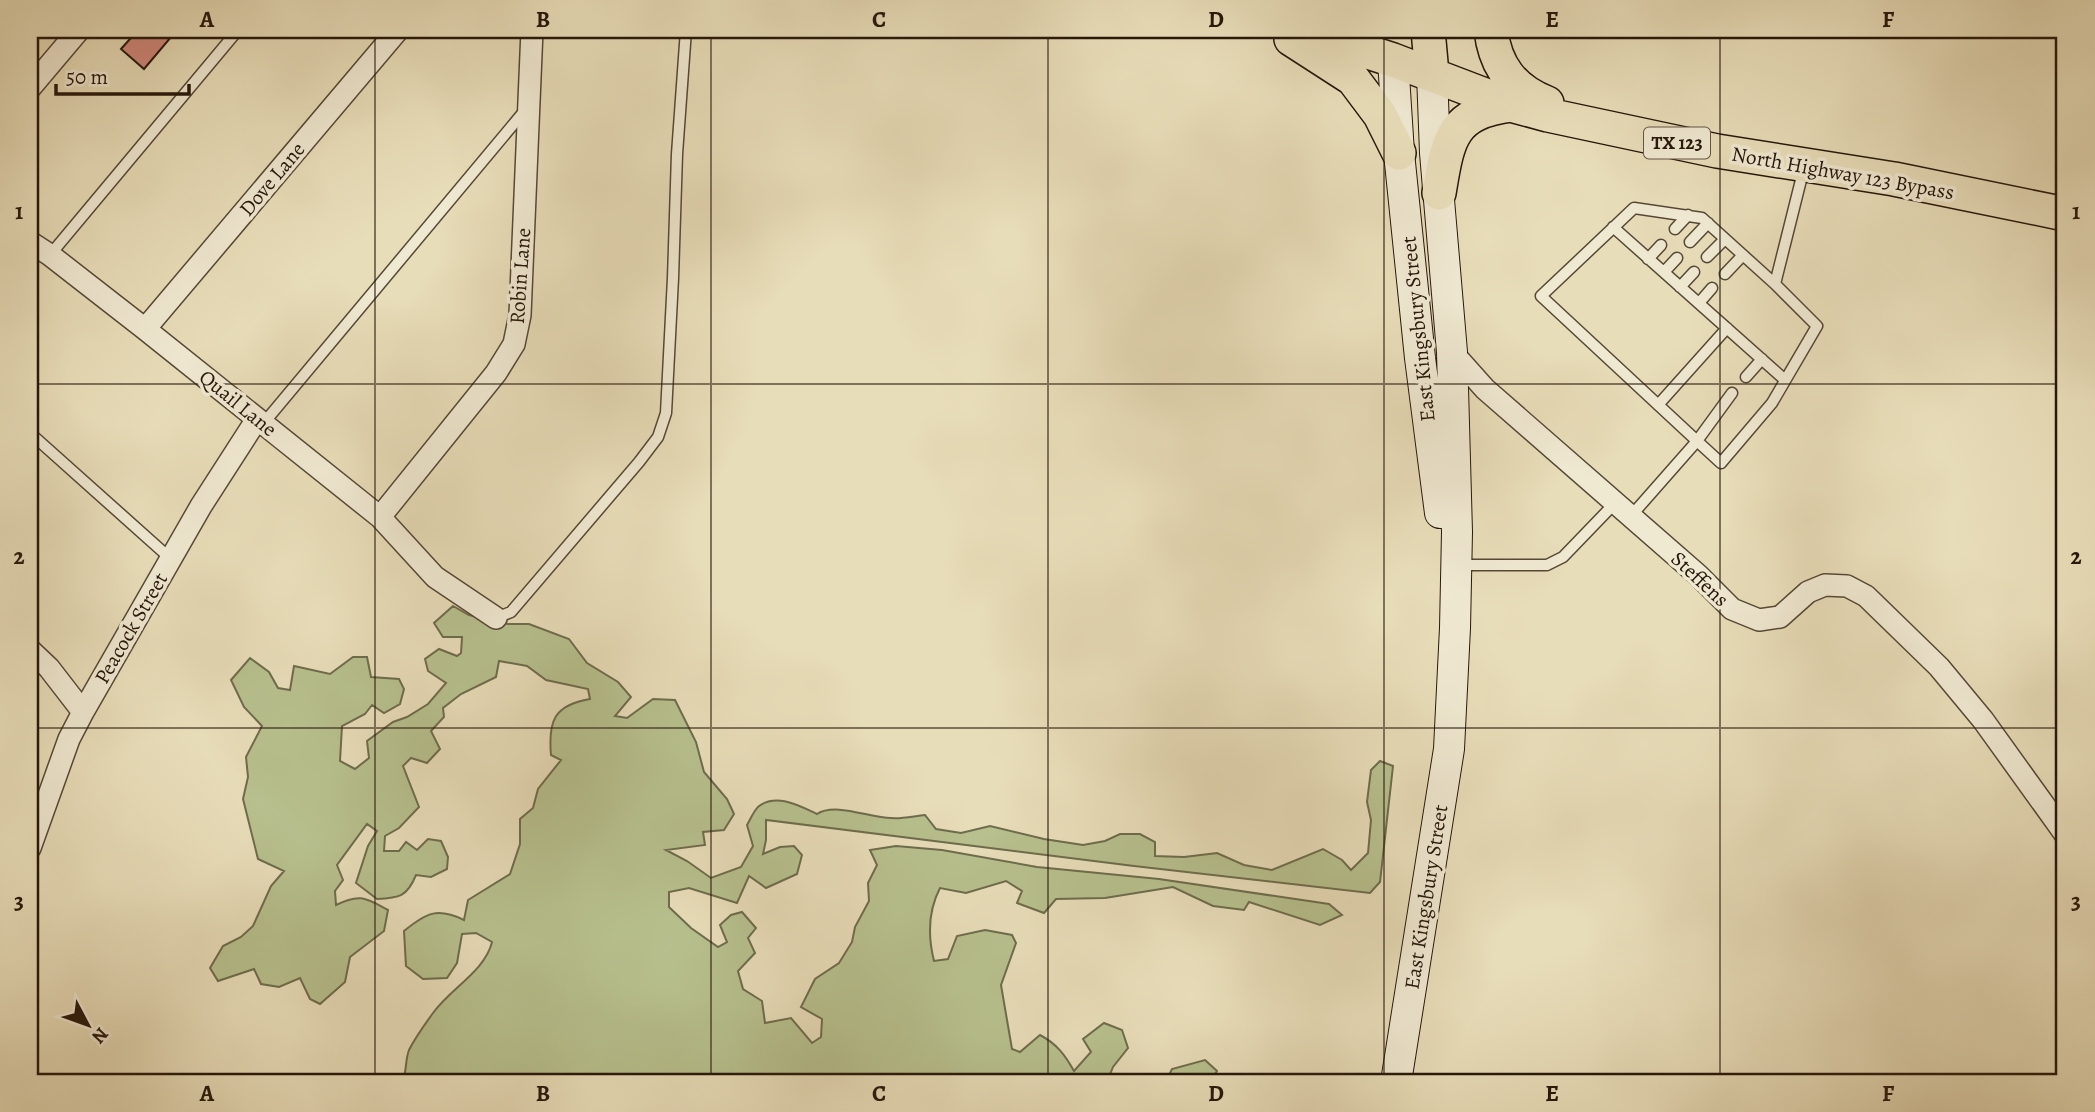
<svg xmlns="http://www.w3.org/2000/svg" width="2095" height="1112" viewBox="0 0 2095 1112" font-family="Alegreya,serif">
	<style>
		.green { fill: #b7c08e; stroke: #6e6c4c; stroke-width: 2 }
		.building { fill: #d1887d; stroke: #26170b; stroke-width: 2 }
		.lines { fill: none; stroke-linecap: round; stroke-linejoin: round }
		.service-casing { stroke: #564836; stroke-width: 13 }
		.minor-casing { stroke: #564836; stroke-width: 24 }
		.secondary-casing { stroke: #26170b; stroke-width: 32 }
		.primary-casing { stroke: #26170b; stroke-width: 36 }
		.service { stroke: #f0e9d2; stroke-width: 10 }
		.minor { stroke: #f0e9d2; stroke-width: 21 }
		.secondary { stroke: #f0e9d2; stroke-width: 30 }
		.primary { stroke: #e8ddb9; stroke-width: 33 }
		.grid { fill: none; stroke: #26170b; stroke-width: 2; stroke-opacity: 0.55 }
		.labels { text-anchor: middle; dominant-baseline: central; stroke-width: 7; stroke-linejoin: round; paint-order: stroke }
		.shield { fill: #f0e9d2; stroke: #635647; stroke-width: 2 }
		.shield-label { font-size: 19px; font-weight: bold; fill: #26170b }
		.street-label { font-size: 21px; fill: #26170b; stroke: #f0e9d2 }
		.neatline { fill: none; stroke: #26170b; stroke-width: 2.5 }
		.grid-label { font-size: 23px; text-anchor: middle; font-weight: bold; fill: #26170b }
	</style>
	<rect width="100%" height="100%" fill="#e8ddb9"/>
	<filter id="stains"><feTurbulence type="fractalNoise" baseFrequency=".00286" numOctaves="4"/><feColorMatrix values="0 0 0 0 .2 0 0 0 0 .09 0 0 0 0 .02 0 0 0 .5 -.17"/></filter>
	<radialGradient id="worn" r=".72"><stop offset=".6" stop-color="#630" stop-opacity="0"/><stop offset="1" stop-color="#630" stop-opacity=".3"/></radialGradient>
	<!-- green -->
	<path class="green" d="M453,606L469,615L508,624H529L569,639L587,663L618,682L631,697L615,716L627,718L653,699L675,700L696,742L704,772L727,799L734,814L724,830L703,832L705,845L666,850L687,861L711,878L741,867L753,846L747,825C750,820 754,810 759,806C777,793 800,806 817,814C835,802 870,818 891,818C902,819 914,816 925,815L936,829L961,833L990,826L1044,839L1083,845L1105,841L1120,834H1140L1155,842V856L1184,857L1217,853L1244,865L1272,870L1323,849L1342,860L1351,870L1368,853L1371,820L1367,802L1371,770L1380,761L1393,766L1380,882L1370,893L1134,866L766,820V840L763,854L780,847L794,846L802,855L797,874L766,888L749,876L737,903L689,888L669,892V907L691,928L718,947L727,942L720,925L731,915L742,912L756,928L748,938L755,953L738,971L743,989L762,1001L765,1023L791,1018L812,1043L821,1037L822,1019L801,1007L815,979L839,963L852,942L855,927L869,901L868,883L877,865L870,850L896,846L942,850L1037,867L1159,879L1329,904L1342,915L1320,925L1249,902L1244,910L1213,906L1173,887L1105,898L1056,899L1044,913L1017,903L1022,891L1006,881L966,893L940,888C928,911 928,937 934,961L948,959L957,936L985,930L1012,935L1016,943L1001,985L1012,1049L1020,1052L1040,1035C1057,1044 1065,1055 1074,1071L1091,1052L1083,1039L1104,1023L1122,1030L1128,1048L1113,1067L1107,1082H402C407,1072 405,1060 409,1050C415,1038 425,1024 433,1013C451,988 485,971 492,942L476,933L462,934L457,963L447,978L423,979L406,966L404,931C426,913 437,907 464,920L468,900L510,874L520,844V819L533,808L538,789L561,760L551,755C548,721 554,705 590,699L588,689L546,680L527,666L499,661L496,677L461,694L443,708L444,717L431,731L440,749L427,763L411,758L403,766L419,807L399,828L385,836L384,851H399L406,842L417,850L428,839L441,841L448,857L447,869L431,877L416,875C407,897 399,898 377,899L356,883L368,846L377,831L367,824L337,865L343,880L335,891L336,905C360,893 366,898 388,910L384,931L350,957L345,982L320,1004L310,999L300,978L279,987L261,984L254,969L218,981L210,968L223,946L241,937L253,926L271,886L284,871L258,859L243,799L248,777L246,757L262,726L244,707L231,680L250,658L269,672L278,688L290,690L294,666L330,674L353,657H367L371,677L399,679L404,689L400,704L384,713L372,705L365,714L342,726L340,761L355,769L369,758L367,741L393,722L407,717L428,704L446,683L428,671L425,659L439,649L457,656L461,653L462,637H443L434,623Z
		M1205,1060L1217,1071L1210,1082H1169L1167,1079L1172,1069Z"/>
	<!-- building -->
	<path class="building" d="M138,30H177L144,69L121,49Z"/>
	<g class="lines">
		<!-- service casing -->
		<g class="service-casing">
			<path id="service" d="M1613,227L1785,380
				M1675,229L1688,215
				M1690,242L1708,223
				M50,255L238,30
				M1707,257L1725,239
				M1648,259L1661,245
				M1664,272L1677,258
				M1725,274L1743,255
				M1680,287L1694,272
				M1699,303L1712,288
				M1746,377L1762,359
				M1732,393L1697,441L1541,296L1634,208L1702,218L1775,284
				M1658,405L1727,328
				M263,424L527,108
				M30,433L171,559
				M1631,516L1697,441L1721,463L1772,403L1817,326L1775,284L1804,168
				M1458,565H1547L1563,557L1616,502
				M496,618L511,612L639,462L658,437L666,413L673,278L677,154L686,30"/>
		</g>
		<!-- minor casing -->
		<g class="minor-casing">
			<path id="minor" d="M30,88L79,30
				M30,242L50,255L145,329L380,517L435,577L496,618
				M145,329L398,30
				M1452,352L1485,389L1698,575L1732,609L1759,620L1780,617L1808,592L1825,585L1847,586L1866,596L1939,667L1983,720L2065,834
				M380,517L496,373L514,344L520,315L532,30
				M30,650L49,668L83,712
				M30,848L69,739L83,712L201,506L257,419"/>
		</g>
		<!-- secondary casing -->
		<g class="secondary-casing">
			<path id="secondary" d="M1393,60L1399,153L1420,358L1440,513
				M1396,1082L1449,749L1455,628L1457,532L1452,352L1435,153L1432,74"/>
		</g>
		<!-- primary casing -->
		<g class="primary-casing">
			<path id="primary" d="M1300,30L1393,60L1511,105L1548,115L1717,151L1894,179L2065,214
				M1428,30L1432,74
				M1491,30C1495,66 1513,90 1547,103
				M1291,39L1353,79L1380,115L1399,153
				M1439,193C1448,139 1451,113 1511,105"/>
		</g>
		<!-- service -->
		<use href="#service" class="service"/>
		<!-- minor -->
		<use href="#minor" class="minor"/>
		<!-- secondary -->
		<use href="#secondary" class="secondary"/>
		<!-- primary -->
		<use href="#primary" class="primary"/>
	</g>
	<!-- grid -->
	<path class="grid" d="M375,30V1082M711,30V1082M1048,30V1082M1384,30V1082M1720,30V1082M30,384H2065M30,728H2065"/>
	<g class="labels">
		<!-- shield labels -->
		<rect class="shield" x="1644" y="127.5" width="66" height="31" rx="5"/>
		<g class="shield-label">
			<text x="1677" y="143">TX 123</text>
		</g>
		<!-- street labels -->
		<g class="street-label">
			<text transform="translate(1843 173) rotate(10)">North Highway 123 Bypass</text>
			<text transform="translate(272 179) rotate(-50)">Dove Lane</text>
			<text transform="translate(520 276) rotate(-86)">Robin Lane</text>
			<text transform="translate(1418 329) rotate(-96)">East Kingsbury Street</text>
			<text transform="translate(238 403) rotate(39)">Quail Lane</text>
			<text transform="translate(1700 579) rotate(43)">Steffens</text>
			<text transform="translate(131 628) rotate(-60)">Peacock Street</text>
			<text transform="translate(1426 897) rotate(-81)">East Kingsbury Street</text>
		</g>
	</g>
	<!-- margin -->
	<rect width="2095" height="1112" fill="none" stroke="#e8ddb9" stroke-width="77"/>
	<!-- north arrow -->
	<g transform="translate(88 1025) rotate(131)" stroke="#f0e9d2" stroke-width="5" paint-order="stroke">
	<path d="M0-5L12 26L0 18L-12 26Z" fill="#26170b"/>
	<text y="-10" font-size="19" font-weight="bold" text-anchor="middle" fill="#26170b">N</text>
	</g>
	<!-- scale -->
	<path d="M56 84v10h133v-10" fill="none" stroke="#26170b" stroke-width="3.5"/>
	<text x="66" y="84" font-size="21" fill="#26170b" stroke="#f0e9d2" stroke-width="5" paint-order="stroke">50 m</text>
	<rect x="38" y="38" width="2018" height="1036" class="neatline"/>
	<g class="grid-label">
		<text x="207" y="27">A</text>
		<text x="543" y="27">B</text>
		<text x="879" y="27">C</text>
		<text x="1216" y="27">D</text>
		<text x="1552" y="27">E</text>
		<text x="1888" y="27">F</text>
		<text x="19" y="219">1</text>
		<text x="2076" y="219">1</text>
		<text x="19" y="564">2</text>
		<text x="2076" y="564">2</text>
		<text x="19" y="909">3</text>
		<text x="2076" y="909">3</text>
		<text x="207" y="1101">A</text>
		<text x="543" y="1101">B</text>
		<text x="879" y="1101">C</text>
		<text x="1216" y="1101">D</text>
		<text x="1552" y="1101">E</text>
		<text x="1888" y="1101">F</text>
	</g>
	<rect width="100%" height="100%" filter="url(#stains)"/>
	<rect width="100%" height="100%" fill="url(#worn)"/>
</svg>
